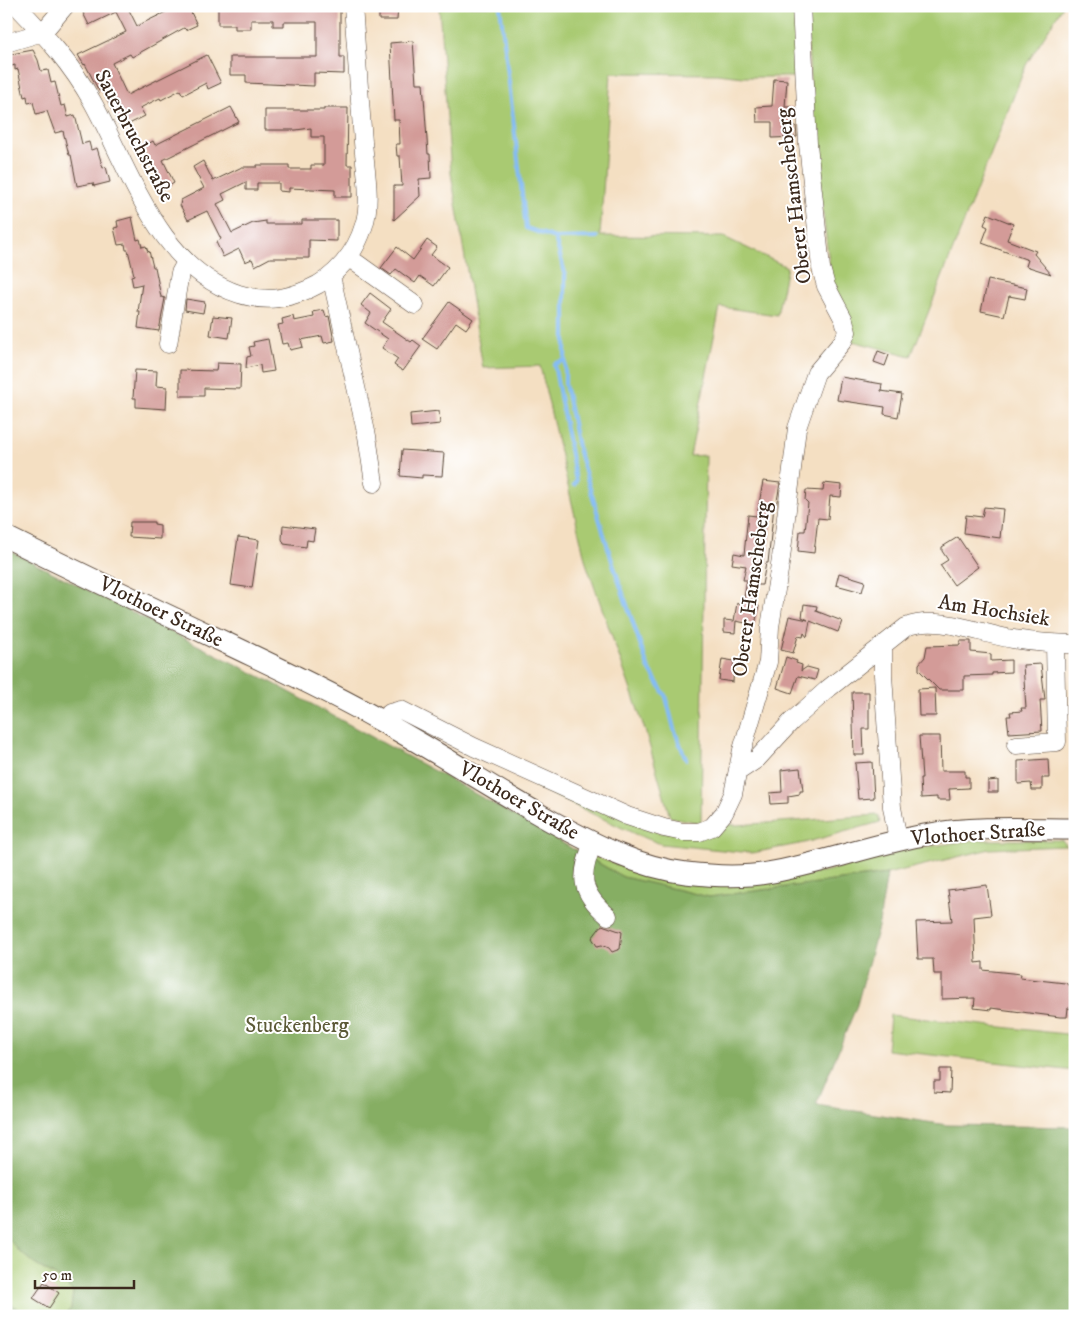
<svg xmlns="http://www.w3.org/2000/svg" width="1081" height="1322" viewBox="0 0 1081 1322" font-family="'IM FELL DW Pica',serif">
	<style>
		.green { fill: #a9ca72; stroke: #727a48 }
		.forest { fill: #86ae64; stroke: #606c41 }
		.lines { fill: none; stroke-linecap: round; stroke-linejoin: round }
		.stream { stroke: #84bcf4; stroke-width: 4 }
		.building { fill: #d39b98 }
		.minor-casing { stroke: #574537; stroke-width: 19 }
		.major-casing { stroke: #574537; stroke-width: 23 }
		.minor { stroke: #fff; stroke-width: 18 }
		.major { stroke: #fff; stroke-width: 21 }
		.labels { text-anchor: middle; dominant-baseline: central; stroke-width: 4; stroke-linejoin: round; paint-order: stroke }
		.street-label { font-size: 21px; fill: #3b2a1e; stroke: #fff }
		.park-label { font-size: 21px; fill: #5c5a37; stroke: #fff }
	</style>
	<rect width="100%" height="100%" fill="#fff"/>
	<filter id="ink" filterUnits="userSpaceOnUse"><feTurbulence type="fractalNoise" baseFrequency=".02" numOctaves="2"/><feDisplacementMap in="SourceGraphic" scale="10" xChannelSelector="R" yChannelSelector="G"/><feConvolveMatrix kernelMatrix="1 2 1 2 8 2 1 2 1" color-interpolation-filters="sRGB"/></filter>
	<filter id="wash" filterUnits="userSpaceOnUse"><feTurbulence type="fractalNoise" baseFrequency=".0096" numOctaves="4" result="noise"/><feDisplacementMap in="SourceGraphic" scale="20" xChannelSelector="R" yChannelSelector="G"/><feGaussianBlur stdDeviation="1.12" result="paint"/><feColorMatrix in="noise" values="0 0 0 0 0 0 0 0 0 0 0 0 0 0 0 0 0 1.4 0 .05"/><feComposite in="paint" operator="in"/></filter>
	<g filter="url(#wash)">
		<rect width="100%" height="100%" fill="#f4dfc2"/>
		<!-- green -->
		<path class="green" d="M439,6H796L799,77H744L717,74L611,73L600,236L724,237L787,267L777,315L720,307L690,456L706,455L701,823L670,817L645,730L586,563L540,366L483,368L451,173Z
			M806,6H1063L1026,65L911,356L852,341L833,294L813,132Z
			M521,772L661,833L722,824L737,825L878,815L880,822L804,843L752,853L661,844L635,834L536,787Z
			M976,840H1062L1067,846L990,849L887,874L709,897L623,877L574,849L637,872L768,882L827,871L896,851Z
			M890,1015L1075,1035V1071L887,1050Z
			M6,1236L20,1252L36,1265L59,1278L73,1292L71,1309L63,1316H29L6,1301Z"/>
		<!-- forest -->
		<path class="forest" d="M6,549L273,683L449,779L623,877L709,897L887,874L879,923L857,1005L816,1105L947,1125L1075,1127V1316H63L71,1309L73,1292L59,1278L36,1265L20,1252L6,1236Z
			M6,1301L29,1316H6Z"/>
		<g class="lines">
			<!-- stream -->
			<path class="stream" d="M500,6L526,228L555,238L565,273V384L579,452L612,561L648,667L666,697L674,729L686,759
				M555,238L597,237
				M565,360L554,364L576,481L574,485"/>
		</g>
		<g id="blocks">
			<!-- building -->
			<path class="building" d="M96,6H127L137,26L178,6H188L197,25L186,30L184,28L132,57L130,54L112,63L127,95L207,55L221,83L208,89L206,83L183,95L180,90L161,100L160,98L140,108L145,116L121,128L102,90L99,91L85,64L84,65L78,55L126,32L116,12L89,25L83,13Z
				M218,6H340V57H344V74L314,73V86L246,83V75H230V57H317V22H284V26H273V20H251V29H235V25H218Z
				M379,6H398L397,20H379Z
				M413,41L416,83H423L428,154H430L431,178L419,179L420,196L394,220V186H402L400,156H397L396,144H400L399,120H394L390,43Z
				M33,50L38,60L41,71L48,70L51,83L55,82L61,106L65,105L68,117L75,115L82,144L89,142L91,150L97,148L103,168L106,167L110,182L94,186L93,183L77,186L71,155H69L63,131L55,133L47,111L36,114L33,102L28,103L27,96L24,97L18,69L15,70V65L8,67L6,55Z
				M774,79L787,80L785,107H792L793,126H796L797,137L772,138V122H757L756,107L772,106Z
				M231,107L239,122L163,160L174,183L164,189L143,147L153,141L155,145Z
				M324,108H348L347,165H352V197H335V190L289,188V192L279,191V183H257V190H246V182L222,194L225,200L217,204L232,233L253,223L266,221V224H302V220H337V241L309,240V258H270L255,266L252,259L245,262L239,249L223,257L216,242L221,239L207,211L188,220L180,205L181,200L204,188L193,167L203,161L213,181L242,167H257V165H289V169H311V165H324V137H311V128L296,130H265V110H324Z
				M988,214L1013,224L1007,240L1036,251L1034,254L1051,274L1026,266L1028,260L982,243L988,227L984,225Z
				M132,217L137,240L140,239L142,247L146,246L148,252L149,251L153,267H155L161,297L165,298L159,331L138,328L140,312H138L142,284L133,286L131,276L134,275L128,250H126L125,244L118,245L114,228L118,227L117,221Z
				M427,240L437,247L431,255L448,267L434,286L420,276L415,283L396,269L391,275L381,268L397,247L413,260Z
				M988,280L1027,288L1025,299L1009,296L1004,316L981,311Z
				M370,293L391,309L382,322L411,342L413,340L421,346L403,371L394,365L398,359L382,348L388,339L365,323L371,313L361,305Z
				M186,299L205,302L203,313L185,310Z
				M449,302L473,319L466,329L456,322L437,349L422,339Z
				M324,310L326,317L329,316L334,341L324,343L322,336L301,340L303,347L290,350L288,343L282,344L278,325L283,324L282,319L293,316L294,321L314,317L313,312Z
				M213,316L232,318L229,338L210,335Z
				M268,339L274,371L261,373L260,365L246,368L247,357L251,356L249,347L254,346L253,342Z
				M878,351L889,355L885,366L874,362Z
				M217,363L241,364L240,389L204,388V396H180V370L216,371Z
				M135,370L157,371L156,386L167,387L166,409L136,407V398H133Z
				M841,377L882,384L881,391L902,394L898,417L884,414L885,407L837,400Z
				M439,411L440,424L411,427L410,414Z
				M402,450L444,453L442,476L422,475V478L400,476Z
				M763,481L780,483L776,507L774,506L768,563H766L762,585H757L754,605L759,606L755,625L736,621L735,633L724,632V620L734,621L737,603L743,604L747,580H743L746,566L732,564L734,553L744,555L748,515L757,516Z
				M824,483L842,485L841,497L830,496L828,519L818,518L814,553L798,551L800,531H805L808,503L805,500L806,490L823,491Z
				M984,507L1003,509L1000,538L964,533L966,515L982,517Z
				M130,522H154V524L160,525V539L129,537Z
				M283,525L315,529L313,541L307,540L306,547L284,544L282,539Z
				M238,537L259,540L252,588L231,585Z
				M958,537L978,567L954,585L940,565L948,560L942,551V547Z
				M839,573L865,581L862,592L836,585Z
				M804,604L817,606L816,611L842,621L838,632L810,621L807,637L804,633L803,637L798,636L793,653L781,650L789,616L808,620L802,617Z
				M960,641H971V652L991,654V661L1011,660V672L992,673V675L964,676V690H939L919,670V664L925,657L927,646L960,645Z
				M786,657L797,661L796,663L802,665L801,671L807,667L818,670L815,680L798,676L792,693L777,688Z
				M722,659L734,661L733,682L719,680Z
				M1041,664L1045,700H1040L1042,731L1009,733L1007,716H1011L1010,712L1022,711L1021,708H1026L1023,665Z
				M935,688L936,716H919L918,689Z
				M852,692H869V729H863L864,755H854Z
				M919,736H940L941,771H965V777H969V788L949,789L950,800H937V797L921,798L920,778H922Z
				M1048,759L1049,778H1042V790H1032L1031,783L1018,784V761Z
				M872,762L874,798L858,799L855,763Z
				M800,768L803,791H800V794L788,796V803L771,804L770,793L782,792L781,770Z
				M998,780V792H988V781Z
				M987,885L991,915L974,917L976,963L983,962V970L1021,974L1020,978L1065,983L1071,986L1070,994L1074,995L1073,1009L1068,1008L1067,1017H1060L991,1008V1010L974,1008L975,998L942,999V974H934L933,959H918L916,922L952,921L948,890Z
				M602,925L622,932L620,949L612,952L609,948L602,945L597,946L592,938Z
				M940,1069H951L950,1093L934,1092V1081H940Z
				M44,1282L59,1293L49,1308L33,1298Z"/>
		</g>
	</g>
	<g filter="url(#ink)">
		<use href="#blocks" fill-opacity="0" stroke="#574537" stroke-width="1"/>
		<g class="lines">
			<!-- minor casing -->
			<g class="minor-casing">
				<path id="minor" d="M17,6C45,35 72,65 92,101C130,169 158,268 239,294C265,302 284,300 309,289C335,278 356,253 364,225C372,199 365,169 363,142C360,97 356,52 353,6
					M6,43L43,32L65,6
					M348,257L415,305
					M331,276L367,436L374,483
					M168,344L180,273L186,262
					M883,645V675L892,807L898,840
					M380,720L390,713L401,710L474,747L627,816L664,828L683,832H699L712,827L724,813L733,794L742,750L768,662L770,627L781,558L797,428L816,373L843,341L847,332L844,320L826,286L821,268L808,144L801,6
					M1016,745L1057,742L1055,644
					M739,771L757,759L791,722L829,688L906,627C938,614 980,634 1013,639C1033,642 1054,644 1075,644
					M593,843C579,877 580,892 608,916"/>
			</g>
			<!-- major casing -->
			<g class="major-casing">
				<path id="major" d="M6,537C79,573 152,608 226,643C278,668 331,692 381,721C439,753 494,789 551,821C594,844 637,867 686,873C712,876 740,878 767,873C822,864 875,843 930,834C974,826 1030,829 1075,829"/>
			</g>
			<!-- minor -->
			<use href="#minor" class="minor"/>
			<!-- major -->
			<use href="#major" class="major"/>
		</g>
	</g>
	<g class="labels">
		<!-- street labels -->
		<g class="street-label">
			<text transform="translate(134 136) rotate(62)">Sauerbruchstraße</text>
			<text transform="translate(794 196) rotate(-97)">Oberer Hamscheberg</text>
			<text transform="translate(752 589) rotate(-82)">Oberer Hamscheberg</text>
			<text transform="translate(994 611) rotate(9)">Am Hochsiek</text>
			<text transform="translate(161 612) rotate(26)">Vlothoer Straße</text>
			<text transform="translate(519 801) rotate(30)">Vlothoer Straße</text>
			<text transform="translate(978 834) rotate(-4)">Vlothoer Straße</text>
		</g>
		<!-- park labels -->
		<g class="park-label">
			<text x="297" y="1026">Stuckenberg</text>
		</g>
	</g>
	<!-- margin -->
	<rect width="1081" height="1322" fill="none" stroke="#fff" stroke-width="25"/>
	<!-- scale -->
	<path d="M35 1280v8h99v-8" fill="none" stroke="#3b2a1e" stroke-width="2.5"/>
	<text x="42" y="1280" font-size="15" fill="#3b2a1e" stroke="#ffffff" stroke-width="4" paint-order="stroke">50 m</text>
</svg>
